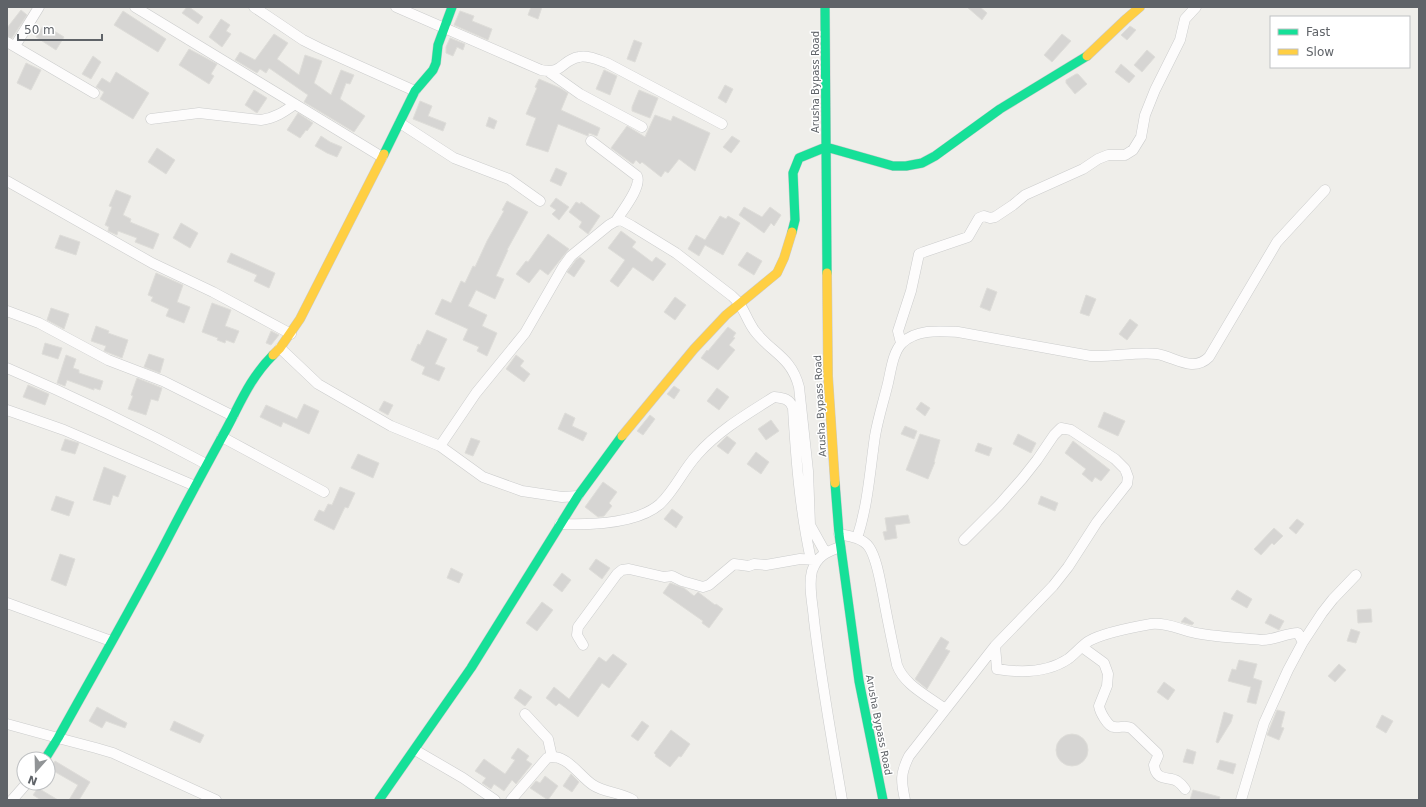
<svg xmlns="http://www.w3.org/2000/svg" width="1426" height="807" viewBox="0 0 1426 807" font-family="'DejaVu Sans',sans-serif">
	<style>
		.building { fill: #d6d5d3; stroke: #deddd9 }
		.lines { fill: none; stroke-linecap: round; stroke-linejoin: round }
		.street-casing { stroke: #cbcccc; stroke-width: 11 }
		.fast-casing { stroke: #cacacb; stroke-width: 10 }
		.slow-casing { stroke: #cacacb; stroke-width: 10 }
		.street { stroke: #fdfcfc; stroke-width: 10 }
		.fast { stroke: #16e098; stroke-width: 9 }
		.slow { stroke: #ffcf43; stroke-width: 9 }
		.labels { text-anchor: middle; dominant-baseline: central; stroke-width: 3; stroke-linejoin: round; paint-order: stroke }
		.street-label { font-size: 10px; fill: #5f6368; stroke: #fff }
	</style>
	<rect width="100%" height="100%" fill="#efeeea"/>
	<!-- building -->
	<path class="building" d="M187,7H189L203,17L198,24L182,13Z
		M531,7H542L538,19L528,15Z
		M967,7H980L987,13L982,20Z
		M21,10L27,15L12,38L7,36V28Z
		M123,11L166,39L158,52L114,25Z
		M460,11L474,16L472,21L492,29L488,40L454,25Z
		M221,19L230,25L226,31L231,34L222,47L209,37Z
		M43,26H46L64,37L56,50L36,37Z
		M1130,26L1136,30L1127,40L1121,35Z
		M274,34L288,43L277,59L299,75L305,55L322,61L314,83L331,95L341,70L354,75L350,84L346,83L340,99L365,116L354,132L304,102L308,95L269,68L266,73L260,69L257,73L235,60L240,52L255,60Z
		M1062,34L1071,41L1052,62L1044,55Z
		M450,38L465,44L463,50L457,47L453,56L446,53V47Z
		M634,40L642,43L635,62L627,59Z
		M189,49L217,64L211,74L214,76L209,84L179,65Z
		M1147,50L1155,57L1142,72L1134,65Z
		M93,56L101,62L91,79L82,74Z
		M26,63L41,70L31,90L17,83Z
		M1121,64L1135,76L1129,83L1115,72Z
		M604,70L617,76L610,95L596,89Z
		M116,72L149,93L133,119L100,99L104,92L96,87L102,78L110,83Z
		M1076,74H1078L1087,84L1075,94L1066,83V80Z
		M539,79L560,88L568,93L561,110L600,128L597,136L589,133L588,136L558,124L548,152L526,145L536,118L526,114L537,88L535,87Z
		M725,85L733,89L726,103L718,98Z
		M254,90L267,98L257,113L245,105Z
		M639,90L658,98L650,118L632,111V107Z
		M420,101L432,106L428,116L446,123L443,131L413,119Z
		M298,113L313,123L307,131L306,130L300,138L287,130Z
		M655,115L671,121L673,116L710,133L695,171L679,159L668,173L665,171L661,177L642,162L640,164L636,160L633,164L611,148L627,126L645,137Z
		M489,117L497,121L494,129L486,126Z
		M321,136L330,142L342,147L337,157L327,153L315,146Z
		M732,136L740,141L731,153L723,147Z
		M157,148L175,160L166,174L148,162Z
		M556,168L567,173L561,186L550,181Z
		M116,190L131,196L123,215L131,219L130,222L159,234L153,249L135,242L137,238L118,231L117,235L108,231L109,227L105,225L112,207L109,206Z
		M556,198L569,207L559,220L552,214L556,210L550,206Z
		M507,201L528,212L507,250H508L496,276L504,279L495,299L476,290L468,306L487,315L482,326L497,333L487,356L477,351L479,347L463,340L468,329L435,314L442,299L451,303L461,281L465,283L473,266L475,267L487,241L504,211L502,210Z
		M576,202L580,204L581,202L600,216L588,234L579,227L582,222L569,212Z
		M744,207L762,217L770,207L781,215L774,226L771,223L764,233L739,215Z
		M720,216L726,219L728,216L740,223L723,255L705,245L699,256L688,249L696,235L705,240Z
		M181,223L198,233L190,248L173,238Z
		M621,231L636,242L632,247L652,262L656,257L666,264L653,281L633,267L618,287L610,281L625,260L608,248Z
		M548,234L569,249L548,275L540,269L529,283L516,274L526,261L528,262Z
		M60,235L80,242L76,255L55,248Z
		M747,252L762,261L754,275L738,265Z
		M231,253L275,273L269,288L254,281L257,275L227,262Z
		M580,257L585,261L574,277L567,272L576,260Z
		M156,273L183,285L177,302L190,307L184,323L166,316L169,309L151,301L153,297L148,295Z
		M987,288L997,292L990,311L980,307Z
		M1086,295L1096,299L1089,316L1080,313Z
		M675,297L686,305L675,320L664,312Z
		M212,303L231,310L225,326L239,331L234,343L226,340L225,343L217,340L218,338L202,332Z
		M51,308L69,314L64,329L47,320Z
		M1130,319L1138,325L1127,340L1119,334Z
		M96,326L109,331L108,333L128,340L122,358L104,351L106,346L91,341Z
		M728,327L736,333L733,337L735,338L729,345L735,350L718,370L701,358L707,350L708,351Z
		M427,330L447,339L435,364L445,368L439,381L422,374L425,367L411,360L418,344L420,345Z
		M271,331L279,335L271,345L266,343Z
		M45,343L62,348L58,359L42,354Z
		M149,354L164,359L160,373L144,367Z
		M66,355L76,359L73,368L79,370V373L103,381L100,390L94,388V390L67,380L65,386L57,383Z
		M516,355L524,361L520,366L530,374L524,382L506,369Z
		M137,378L162,388L158,401L151,399L146,415L128,409L133,396L131,395Z
		M28,385L49,394L45,405L23,397Z
		M674,386L680,390L674,399L667,394Z
		M717,388L729,397L719,410L707,401Z
		M384,401L393,405L388,415L379,410Z
		M921,402L930,408L925,416L916,409Z
		M304,404L319,411L309,434L283,422L281,427L260,417L266,405L297,419Z
		M1104,412L1125,421L1118,436L1098,427Z
		M565,413L575,418L572,426L587,433L583,441L558,429Z
		M650,415L655,419L643,435L637,431Z
		M771,420L779,431L766,440L758,429Z
		M905,426L917,431L914,439L901,434Z
		M920,434L940,440L934,462H935L928,479L906,470Z
		M1018,434L1036,443L1031,453L1013,444Z
		M727,436L736,443L728,454L717,446Z
		M471,438L480,441L473,456L465,453Z
		M65,439L79,443L75,454L61,450Z
		M1073,441L1110,470L1101,481L1095,477L1092,482L1082,474L1086,469L1065,453Z
		M978,443L992,448L989,456L975,451Z
		M756,452L769,462L761,474L747,464Z
		M358,454L379,463L373,478L351,468Z
		M104,467L126,476L118,497L113,495L110,505L93,500Z
		M603,482L617,492L609,503L612,506L604,516L598,517L585,507Z
		M340,487L355,493L348,508L345,507L334,530L314,520L319,510L324,512L328,504L332,505Z
		M56,496L74,502L69,516L51,510Z
		M1041,496L1058,503L1055,511L1038,504Z
		M672,509L683,517L676,528L664,519Z
		M908,515L910,523L895,525L897,538L885,540L883,532L887,531L885,518Z
		M1297,519L1304,524L1296,534L1289,528Z
		M1274,528L1283,536L1274,545L1272,543L1261,555L1254,549Z
		M60,554L75,559L66,586L51,580Z
		M596,559L610,568L602,579L589,569Z
		M451,568L463,574L459,583L447,578Z
		M562,573L571,580L562,592L553,585Z
		M670,583L684,588L694,596L698,592L715,605L716,604L723,609L709,628L702,623L703,621L663,593Z
		M1237,590L1252,599L1247,608L1231,599Z
		M542,602L553,610L537,631L526,623Z
		M1371,609L1372,622L1358,623L1357,610Z
		M1270,614L1284,621L1279,630L1265,623Z
		M1185,617L1194,623L1192,625L1181,622Z
		M1351,629L1360,632L1356,643L1347,641Z
		M941,637L949,642L945,649L950,651L927,689L915,679Z
		M613,654L627,664L609,688L602,683L578,717L559,703L556,706L546,698L554,687L569,699L599,657L606,662Z
		M1239,660L1257,664L1253,678L1262,681L1256,704L1247,702L1251,687L1228,681L1232,669L1236,670Z
		M1339,664L1346,670L1335,682L1328,676Z
		M1164,682L1175,690L1168,700L1157,692Z
		M520,689L532,697L525,706L514,698Z
		M97,707L127,723L125,728L106,721L102,728L89,721Z
		M1277,710L1285,712L1281,727L1284,728L1279,740L1267,735Z
		M1224,712L1233,715L1231,722L1218,743L1216,742Z
		M1382,715L1393,721L1386,733L1376,727Z
		M174,721L204,735L200,743L170,730Z
		M642,721L649,726L638,741L631,736Z
		M671,730L690,744L681,757L679,756L670,767L655,756L656,755L654,753Z
		M1056 750a16 16 0 1 1 32 0a16 16 0 1 1-32 0Z
		M518,748L529,756L526,760L532,764L516,784L512,780L504,791L494,784L491,789L482,783L486,778L475,771L484,759L505,774L515,760L511,758Z
		M1187,749L1196,752L1193,764L1183,762Z
		M1220,760L1236,764L1233,774L1217,769Z
		M55,761L90,782L79,800H69L78,785L50,769Z
		M571,774L579,782L572,792L563,786Z
		M545,776L558,786L548,800L530,788L536,781L540,783Z
		M38,788L58,800H41L33,795Z
		M1193,790L1220,797L1219,800H1190Z"/>
	<g class="lines">
		<!-- street casing -->
		<g class="street-casing">
			<path id="street" d="M135,7L382,157
				M254,7L303,40L319,48L415,91
				M396,7L541,70C563,75 561,60 579,57C588,55 598,60 607,63L722,124
				M7,42L94,93
				M15,46L39,7
				M549,72L580,94L642,127
				M151,119L199,113L261,120C275,118 284,112 295,104
				M400,123L454,158L509,179L540,201
				M591,141L637,176C642,187 622,211 616,221
				M7,181L152,263L213,292L291,334
				M7,311L39,323L108,360L163,381L233,416
				M901,343L898,331L911,291L919,254L924,252L968,237L979,218L984,216L990,218L995,217L1013,205L1025,195L1083,169L1098,159L1108,155H1125L1133,150L1141,137L1145,115L1155,90L1180,40L1185,19L1196,7
				M280,348L318,384L391,426L440,446L483,477L522,491L562,497L578,496
				M7,368C75,397 141,429 206,464
				M7,410L64,430L195,486
				M222,437L324,492
				M440,446L476,393L525,333L563,267L571,256L609,225L616,221L621,220L632,226L676,253L732,296C744,306 745,317 754,330C771,353 791,356 799,387L808,471L810,525L825,552
				M560,524C589,525 637,524 660,504C675,490 683,470 697,455C718,431 747,414 774,397C784,398 790,399 793,408C796,459 800,510 811,560
				M839,534C849,536 863,538 869,547C877,559 880,581 883,595C887,618 892,641 897,665C904,685 928,696 945,709
				M857,538C868,505 870,470 875,436C878,418 884,400 888,383C891,370 893,352 902,343C917,329 939,331 958,332L1091,356C1113,357 1135,352 1157,354C1175,357 1193,373 1209,357L1277,242L1325,190
				M840,547C826,552 817,556 812,571C808,586 813,605 814,620C821,680 832,740 842,800
				M7,603L111,641
				M583,645L577,635L578,627L617,574L622,570L629,569L664,577L672,576L682,581L703,587L709,585L734,564L749,566L754,564L766,565L800,559L818,560
				M995,646L997,669C1021,673 1047,673 1068,659C1075,654 1081,646 1089,641C1103,633 1134,627 1151,624C1166,622 1181,630 1196,633C1217,637 1240,638 1262,640C1275,640 1286,633 1298,633L1303,642
				M1082,647L1104,663L1108,674L1107,686L1099,706C1100,712 1108,727 1114,727C1121,728 1125,725 1131,728L1157,753L1158,756L1154,765C1156,782 1169,776 1177,781C1180,783 1183,786 1185,789
				M525,714L548,739L552,757
				M7,724L58,738L96,748L113,753L216,800
				M415,750L463,778L495,800
				M12,800L27,783
				M511,800L547,758C566,752 579,776 593,785C605,793 621,792 633,800
				M905,800C901,781 900,774 909,756L995,646L1053,586L1068,567L1097,522L1127,484L1128,477L1125,469L1115,459L1071,430L1061,428L1054,435L1037,460L1022,479L999,505L964,540
				M1241,800L1264,723L1288,670L1303,642L1322,613L1333,599L1356,575"/>
		</g>
		<!-- fast casing -->
		<g class="fast-casing">
			<path id="fast" d="M825,7L827,273
				M384,154L415,91L433,70L436,63L438,45L452,7
				M792,232L795,220L793,173L799,158L826,147L893,166H906L922,163L935,156L1000,109L1087,56
				M835,483L839,534L859,681L883,800
				M45,759L58,738C95,671 134,604 169,536C186,503 204,470 222,437C239,407 248,380 273,355
				M379,800L471,668L578,496L622,436"/>
		</g>
		<!-- slow casing -->
		<g class="slow-casing">
			<path id="slow" d="M1087,56L1126,19L1140,7
				M827,273L828,376L835,483
				M273,355L280,348L300,319L384,154
				M622,436L694,349L726,315L777,273L784,258L792,232"/>
		</g>
		<!-- street -->
		<use href="#street" class="street"/>
		<!-- fast -->
		<use href="#fast" class="fast"/>
		<!-- slow -->
		<use href="#slow" class="slow"/>
	</g>
	<g class="labels">
		<!-- street labels -->
		<g class="street-label">
			<text transform="translate(815 82) rotate(-90)">Arusha Bypass Road</text>
			<text transform="translate(820 406) rotate(-93)">Arusha Bypass Road</text>
			<text transform="translate(879 725) rotate(79)">Arusha Bypass Road</text>
		</g>
	</g>
	<!-- border -->
	<rect width="1426" height="807" fill="none" stroke="#5f6368" stroke-width="16"/>
	<!-- legend -->
	<rect x="1270" y="16" width="140" height="52" fill="#ffffff" stroke="#bfc1c3"/>
	<rect x="1278" y="29" width="20" height="6" fill="#16e098" stroke="#bfc1c3"/>
	<text x="1306" y="36" font-size="12" fill="#5f6368">Fast</text>
	<rect x="1278" y="49" width="20" height="6" fill="#ffcf43" stroke="#bfc1c3"/>
	<text x="1306" y="56" font-size="12" fill="#5f6368">Slow</text>
	<!-- north arrow -->
	<g transform="translate(36 771) rotate(200)"><circle r="19" fill="#ffffff" stroke="#bfc1c3"/>
	<path d="M0-3L7 15L0 10L-7 15Z" fill="#919496"/>
	<text y="-6" font-size="11" font-weight="bold" text-anchor="middle" fill="#5f6368">N</text>
	</g>
	<!-- scale -->
	<path d="M18 34v6h84v-6" fill="none" stroke="#5f6368" stroke-width="2"/>
	<text x="24" y="34" font-size="12" fill="#5f6368" stroke="#ffffff" stroke-width="3" paint-order="stroke">50 m</text>
</svg>
